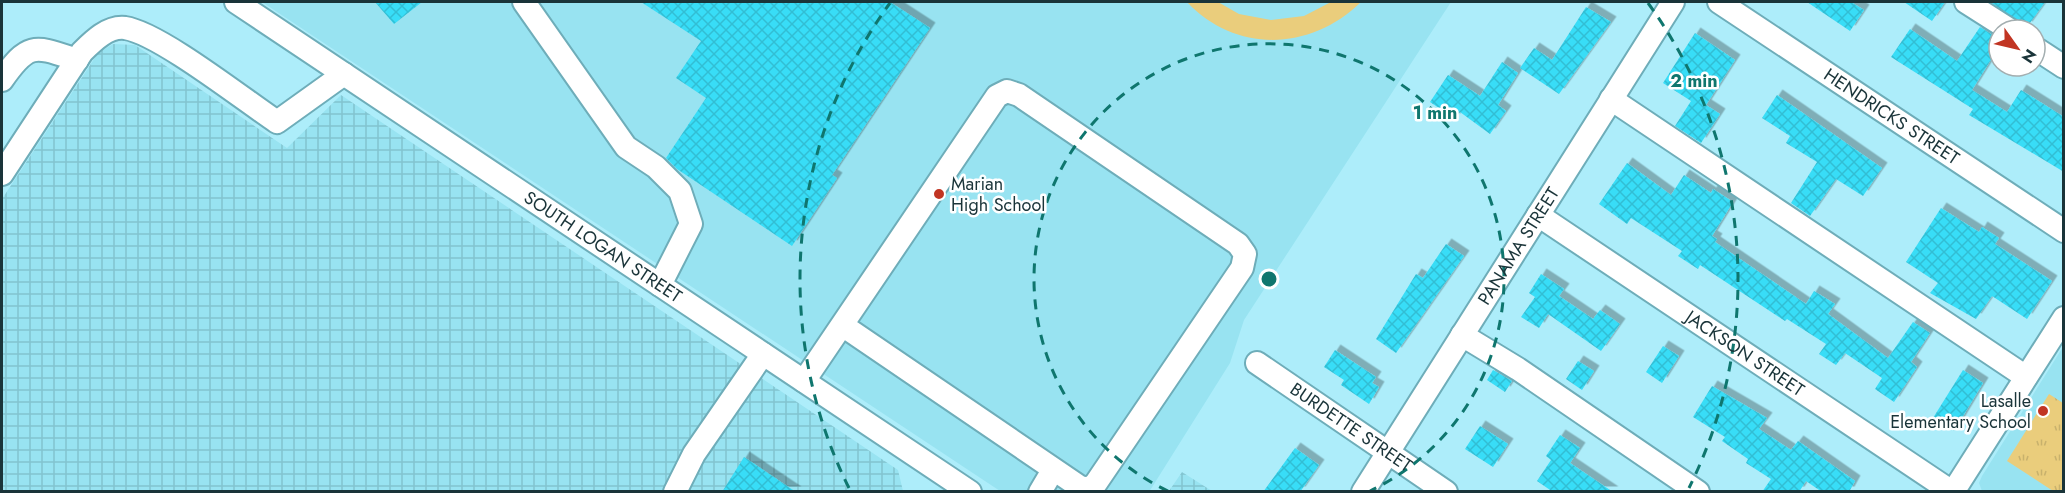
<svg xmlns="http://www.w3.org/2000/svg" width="2065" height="493" viewBox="0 0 2065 493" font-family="Jost,sans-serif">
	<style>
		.built { fill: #98e3f1 }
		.industrial { fill: url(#industrial-grid) }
		.green { fill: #eacd7c }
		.park { fill: url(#park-tufts) }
		.building { fill: url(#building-cross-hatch); filter: url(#shadow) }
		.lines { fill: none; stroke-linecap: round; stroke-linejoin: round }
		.minor-casing { stroke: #6eadb9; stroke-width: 26 }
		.minor { stroke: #fff; stroke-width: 22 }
		.ring { fill: none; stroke: #0f766e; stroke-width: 3; stroke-dasharray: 10 8 }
		.poi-dot { fill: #c13523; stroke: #fff; stroke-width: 2 }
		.labels { text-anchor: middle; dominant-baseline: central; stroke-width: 5; stroke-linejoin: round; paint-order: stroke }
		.street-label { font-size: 18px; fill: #1a3439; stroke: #fff }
		.poi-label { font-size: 18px; fill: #1a3439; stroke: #fff; text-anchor: start }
		.centre { fill: #0f766e; stroke: #fff; stroke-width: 3 }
		.ring-label { font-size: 18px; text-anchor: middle; font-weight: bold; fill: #0f766e; stroke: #fff; stroke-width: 5; stroke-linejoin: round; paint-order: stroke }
	</style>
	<defs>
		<pattern id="industrial-grid" width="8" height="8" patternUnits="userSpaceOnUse" patternTransform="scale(1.5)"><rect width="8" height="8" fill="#98e3f1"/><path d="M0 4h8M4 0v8" fill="none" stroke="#82c3cf"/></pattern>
		<pattern id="park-tufts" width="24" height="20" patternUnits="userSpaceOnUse" patternTransform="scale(1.5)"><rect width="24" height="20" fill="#eacd7c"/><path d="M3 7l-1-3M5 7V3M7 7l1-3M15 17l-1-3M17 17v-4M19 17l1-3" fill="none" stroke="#c8b16c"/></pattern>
		<pattern id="building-cross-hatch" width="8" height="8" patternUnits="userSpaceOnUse" patternTransform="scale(1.5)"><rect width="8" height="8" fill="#38ddf7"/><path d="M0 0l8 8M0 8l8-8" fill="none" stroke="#31bed4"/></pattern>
		<filter id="shadow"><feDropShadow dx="5.5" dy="-5.5" stdDeviation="0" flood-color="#0004"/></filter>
	</defs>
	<rect width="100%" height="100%" fill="#adedfa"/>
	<!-- built -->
	<path class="built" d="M262,2H1451L1244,320L1230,363L1149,492L1000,491Z
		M2063,347V491H1982L1979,483L1982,476Z"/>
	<!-- industrial -->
	<path class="industrial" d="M113,44L135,45L287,148L341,95L898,470L903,491L2,492V199L98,53Z
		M1182,472L1212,491H1169Z"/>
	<!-- green -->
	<path class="green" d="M1187,2H1218L1239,14L1271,20L1304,16L1331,2H1361C1311,51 1236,54 1187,2Z"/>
	<!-- park -->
	<path class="park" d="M2049,394L2063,403V491H2053L2007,461Z"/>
	<!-- building -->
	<path class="building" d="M375,2H422L394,24Z
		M641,2H890L930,28L832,175L837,178L792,246L677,169L666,158L706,98L676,78L701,41Z
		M1807,2H1851L1864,10L1850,31Z
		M1904,2H1945L1932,21Z
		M1990,2H2045L2027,27Z
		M1586,7L1611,22L1559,94L1520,68L1534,48L1552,60Z
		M1980,27L1999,39V63L1992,58L1972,90L2007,112L2021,90L2064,117V172L1969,115L1973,109L1891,57L1910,29L1957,61Z
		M1695,33L1735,60L1706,105L1720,114L1701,143L1675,126L1691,101L1663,83Z
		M1502,62L1518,73L1498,105L1506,111L1490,134L1460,112L1455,119L1430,102L1448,75L1480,96Z
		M1777,95L1882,168L1863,196L1836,179L1810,216L1791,203L1817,162L1786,143L1790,136L1762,118Z
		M1627,163L1671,195L1684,175L1711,193L1713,189L1733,202L1712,236L1717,239L1715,242L1806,304L1814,291L1835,304L1828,314L1888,358L1913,322L1930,333L1911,362L1917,367L1894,402L1875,389L1882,378L1845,353L1836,365L1819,354L1826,344L1787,319L1785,321L1700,265L1698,269L1678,256L1682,251L1631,218L1627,224L1599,204Z
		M1941,208L1979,232L1982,227L1999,238L1995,244L2052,281L2027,319L1992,296L1976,319L1930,293L1938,283L1906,262Z
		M1446,244L1464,256L1396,353L1376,339L1416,274L1423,278Z
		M1541,274L1564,289L1559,296L1593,319L1600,310L1620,324L1601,351L1548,314L1539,328L1521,317L1535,297L1529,293Z
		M1663,346L1679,356L1662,383L1646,372Z
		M1335,350L1376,377L1372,383L1379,387L1369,404L1341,385L1344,380L1324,367Z
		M1578,361L1594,371L1582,390L1566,379Z
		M1493,370L1512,381L1505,392L1487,380Z
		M1963,370L1983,383L1954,431L1933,418Z
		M1712,386L1767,418L1759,429L1791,450L1798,441L1855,481L1849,492H1822L1806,481L1799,492H1762L1771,479L1746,463L1748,459L1722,441L1725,437L1693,417Z
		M1480,426L1508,444L1493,467L1465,449Z
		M1560,435L1580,448L1570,463L1613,492H1553L1537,481L1551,460L1546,456Z
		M1295,448L1319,465L1300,492H1263Z
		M744,457L796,492H722Z"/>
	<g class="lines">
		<!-- minor casing -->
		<g class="minor-casing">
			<g id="minor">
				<path id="s1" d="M236,2L970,492"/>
				<path d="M524,2L626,147L656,167L680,191L691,224L660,285"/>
				<path id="s2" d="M1719,2L2064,231"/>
				<path d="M1966,2L2010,30"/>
				<path d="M2035,48L2064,67"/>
				<path d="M2,80C29,41 35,46 77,60"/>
				<path d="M1611,99L2026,377"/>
				<path d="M2,174L82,52C93,41 108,26 125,28C159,33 244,100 277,122L344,74"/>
				<path id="s3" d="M1538,215L1952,492"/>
				<path d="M1462,335L1518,369L1698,492"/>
				<path id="s4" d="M1257,363L1446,492"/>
				<path d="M804,381L997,96L1007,91L1019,95L1238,244L1245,254L1242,268L1096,483L1089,489L1080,487L842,325"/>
				<path d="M675,492L694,454L763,354"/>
				<path d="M1040,492L1053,470"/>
				<path id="s5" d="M1363,492L1673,2"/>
				<path d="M1953,492L2064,318"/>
			</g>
		</g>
		<!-- minor -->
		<use href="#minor" class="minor"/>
	</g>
	<!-- distance rings -->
	<g class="ring">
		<path d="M1168 491A235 235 0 1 1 1370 491"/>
		<path d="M849 488A469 469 0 0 1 890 3M1648 3A469 469 0 0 1 1689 488"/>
	</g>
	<!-- markers -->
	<g class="poi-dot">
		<circle cx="939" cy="194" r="6"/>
		<circle cx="2043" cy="411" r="6"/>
	</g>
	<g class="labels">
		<!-- street labels -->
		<g class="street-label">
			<text stroke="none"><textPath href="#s2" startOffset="207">HENDRICKS STREET</textPath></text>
			<text stroke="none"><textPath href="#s5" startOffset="291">PANAMA STREET</textPath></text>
			<text stroke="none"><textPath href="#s1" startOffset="441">SOUTH LOGAN STREET</textPath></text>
			<text stroke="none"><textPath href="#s3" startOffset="249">JACKSON STREET</textPath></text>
			<text stroke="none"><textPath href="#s4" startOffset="114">BURDETTE STREET</textPath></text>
		</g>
		<!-- poi labels -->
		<g class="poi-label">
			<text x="951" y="184">Marian<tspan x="951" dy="21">High School</tspan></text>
			<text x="2031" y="401" text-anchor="end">Lasalle<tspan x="2031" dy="21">Elementary School</tspan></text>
		</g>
	</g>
	<circle cx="1269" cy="279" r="9" class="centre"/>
	<g class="ring-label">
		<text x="1694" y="87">2 min</text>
		<text x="1435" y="119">1 min</text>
	</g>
	<!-- border -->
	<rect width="2065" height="493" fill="none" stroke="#1a3439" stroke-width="6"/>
	<!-- north arrow -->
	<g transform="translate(2017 48) rotate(124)"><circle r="28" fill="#ffffff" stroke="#a3aeb0" stroke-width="1.5"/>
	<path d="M0-4.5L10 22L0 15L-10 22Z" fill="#c13523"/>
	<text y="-9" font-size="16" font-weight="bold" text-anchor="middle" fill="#1a3439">N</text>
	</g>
</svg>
